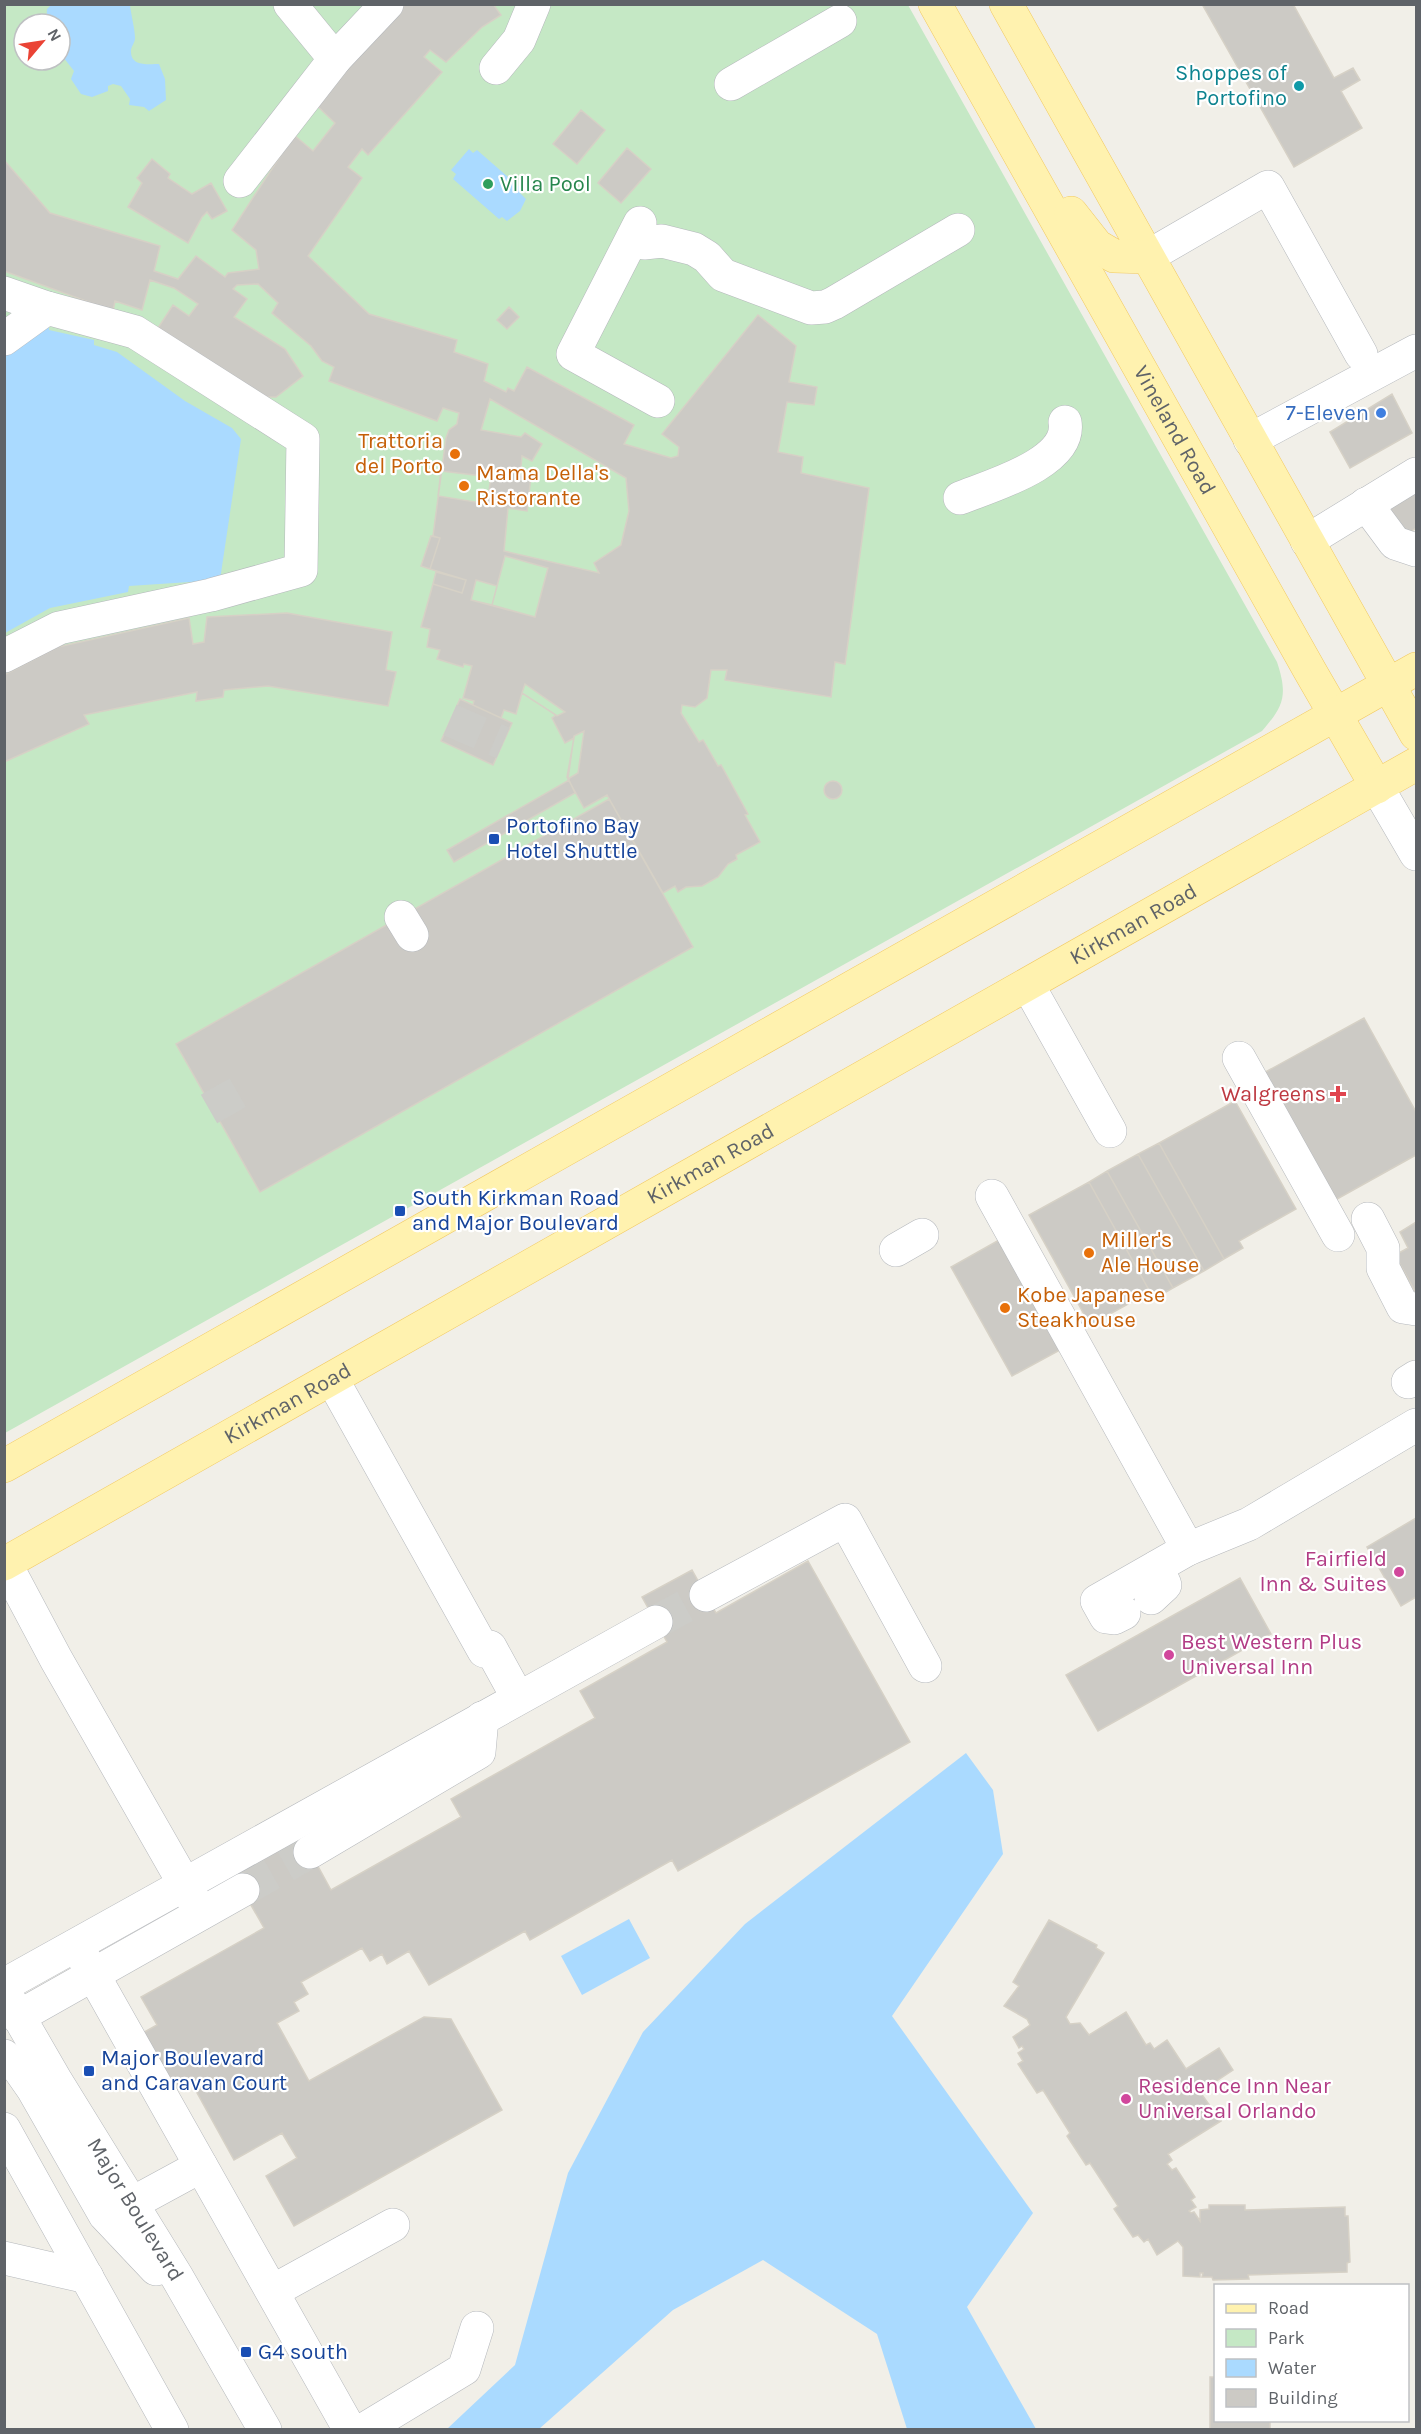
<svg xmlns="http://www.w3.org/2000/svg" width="1421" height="2434" viewBox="0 0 1421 2434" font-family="Karla,sans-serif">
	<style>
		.green { fill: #c5e8c5; fill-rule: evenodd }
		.water { fill: #aadaff }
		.building { fill: #cccac5; stroke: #d6d1c6; stroke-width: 1.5; fill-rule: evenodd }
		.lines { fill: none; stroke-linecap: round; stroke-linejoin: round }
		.minor-tunnel { stroke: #ccccc8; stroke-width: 33; stroke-dasharray: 33 16; stroke-linecap: butt }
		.minor-casing { stroke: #b5b8bc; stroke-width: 34 }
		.major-casing { stroke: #f2c960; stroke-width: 34 }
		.minor { stroke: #fff; stroke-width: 33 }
		.major { stroke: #fff2af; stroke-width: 33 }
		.culture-dot { fill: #0f9aa8; stroke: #fff; stroke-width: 2 }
		.leisure-dot { fill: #2e9e5b; stroke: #fff; stroke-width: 2 }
		.shop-dot { fill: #3f7fe0; stroke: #fff; stroke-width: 2 }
		.food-dot { fill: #e8710a; stroke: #fff; stroke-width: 2 }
		.transit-dot { fill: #1a4fb4; stroke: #fff; stroke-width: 2 }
		.health-dot { fill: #e0444e; stroke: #fff; stroke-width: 2 }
		.hotel-dot { fill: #d1479c; stroke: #fff; stroke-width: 2 }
		.labels { text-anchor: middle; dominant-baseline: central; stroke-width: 4.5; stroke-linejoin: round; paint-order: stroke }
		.culture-label { font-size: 22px; fill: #0d838f; stroke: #fff; text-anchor: end }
		.leisure-label { font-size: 22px; fill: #27864d; stroke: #fff; text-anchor: start }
		.shop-label { font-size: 22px; fill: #366cbe; stroke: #fff; text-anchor: end }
		.street-label { font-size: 22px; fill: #5f6368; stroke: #fff }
		.food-label { font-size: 22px; fill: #c56008; stroke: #fff; text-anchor: start }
		.transit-label { font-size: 22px; fill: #164399; stroke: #fff; text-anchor: start }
		.health-label { font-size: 22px; fill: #be3a42; stroke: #fff; text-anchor: end }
		.hotel-label { font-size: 22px; fill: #b23c85; stroke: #fff; text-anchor: start }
	</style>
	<rect width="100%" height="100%" fill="#f1efe8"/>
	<!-- green -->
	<path class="green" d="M5,5H908L1277,662C1288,695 1284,706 1262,731L5,1433ZM24,24H60V60H24Z"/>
	<!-- water -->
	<path class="water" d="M52,4L130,5C131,15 135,29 135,38C135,43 130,48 131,52C131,67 150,64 159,64L165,79L166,100L149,111L144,107L129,105L130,99L121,86L113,84L108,86V91L92,97L81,94L71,79L74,71L60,53V24H46L47,9Z
		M469,149L473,153L477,150L523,190L520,193L526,199L520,211L507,221L502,217L499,219L453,179L456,174L451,170Z
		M49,326V330L94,340V345L117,352L185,401L232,428L241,439L220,580L129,586L128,592L50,608L5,633V353Z
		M966,1753L993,1790L1003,1854L892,2016L1033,2213L967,2307L1036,2429H907L877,2334L763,2260L673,2310L539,2429H447L515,2365L568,2173L643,2032L745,1924Z
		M629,1919L650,1958L582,1995L561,1956Z"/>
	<!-- building -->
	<path class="building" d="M395,4H493L501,15L482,27L446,62L430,50L424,57L442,72L368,155L362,149L348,167L362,178L308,256L369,314L457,340L454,352L488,364L484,381L506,392L508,388L514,391L527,367L634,425L624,444L671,458L678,456L679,447L662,434L758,315L796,346L789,382L817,387L814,405L787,402L778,452L803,457L801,473L869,488L845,664L835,662L831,697L725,680L727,670H711L707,698L695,707L682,705L681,713L699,742L703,740L718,766L721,765L748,814L745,815L760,842L736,855L737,859L728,864L718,877L702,886L686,887L678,892L675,886L663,893L607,795L584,808L567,777L574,738L565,743L552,718L556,715L522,693L516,714L504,710L501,718L473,705L474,701L463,698L472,666L464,664L463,667L437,659L440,650L427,647L430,629L421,627L433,584L462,593L466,580L430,569L440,538L433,536L446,438L449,430L457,424L459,413L443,408L437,421L329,381L334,367L322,361L311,346L272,313L278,303L258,284L237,285L233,289L247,299L234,317L285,349L303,376L276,397H252L156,331L173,305L189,316L198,304L174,288L150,280L142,310L115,301L113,311L4,271V160L50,213L160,246L154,271L178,279L196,256L225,277L228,273L259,269L256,250L232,230L294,135L313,151L335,123L311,100ZM490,399L626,478L629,511L621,545L594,563L599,573L504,551L508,508L527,511L531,476L520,475L522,456L532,461L542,444L525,433L521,437L481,430ZM505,556L548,568L535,617L471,600L476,580L497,586Z
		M1202,4H1293L1334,78L1353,68L1360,80L1341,91L1362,128L1294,167Z
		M581,110L605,130L577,164L553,144Z
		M627,148L651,169L621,203L598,183Z
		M152,159L170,174L168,178L192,194L211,183L227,211L212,219L207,212L202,217L188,243L128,207L142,183L137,178Z
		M509,307L519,317L507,329L497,320Z
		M1392,394L1412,433L1350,468L1330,432Z
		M441,471L491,477L487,504L438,496Z
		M1416,490V528L1404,536L1387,506Z
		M431,536L440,538L430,569L421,566Z
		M505,556L548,568L535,617L471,600L476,580L497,586Z
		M505,556L548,568L535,617L492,605Z
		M436,572L466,580L462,593L433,584Z
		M476,580L497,586L492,605L471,600Z
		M287,613L392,632L386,670L396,672L388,706L268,686L224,690L223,697L196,701L197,692L84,715L89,724L4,762V675L58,647L189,618L193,644L204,642L207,617Z
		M525,684L565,712L557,716L522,693Z
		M460,699L512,723L493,765L441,741Z
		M584,731L578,773L568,779L574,736Z
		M569,780L575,793L454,862L447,850Z
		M824 790a9 9 0 1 1 18 0a9 9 0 1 1-18 0Z
		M609,799L693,947L260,1192L176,1044Z
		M1364,1018L1416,1112V1155L1330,1203L1260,1075Z
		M1235,1101L1296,1209L1239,1241L1243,1248L1224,1259L1159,1143Z
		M1159,1143L1224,1259L1204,1271L1138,1154Z
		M1138,1154L1204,1271L1173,1288L1107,1171Z
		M1107,1171L1173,1288L1154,1299L1089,1182Z
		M1089,1182L1150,1292L1090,1325L1029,1215Z
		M1416,1222V1293L1395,1255L1408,1248L1400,1232Z
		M999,1240L1060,1350L1012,1376L951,1267Z
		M1416,1518V1597L1401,1606L1367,1547Z
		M808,1561L910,1742L678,1871L672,1860L530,1940L525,1931L429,1985L409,1951L387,1964L382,1954L370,1961L362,1948L301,1982L308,1994L294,2002L299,2011L277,2023L309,2081L424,2017L451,2019L502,2110L294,2226L266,2176L297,2158L282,2133L234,2160L191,2082L171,2093L139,2035L157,2025L141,1997L264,1928L234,1875L302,1837L331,1890L461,1817L451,1799L595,1718L580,1691L667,1642L642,1597L692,1570L716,1613Z
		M1240,1578L1271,1634L1098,1731L1066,1675Z
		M1049,1920L1097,1945L1096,1948L1104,1953L1066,2017L1070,2024L1080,2023L1089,2035L1126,2012L1146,2045L1150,2043L1154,2049L1167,2040L1186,2069L1219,2048L1233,2070L1200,2092L1221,2121L1168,2154L1172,2160L1167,2164L1172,2170L1176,2168L1195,2197L1191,2200L1196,2207L1189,2211L1191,2213L1194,2212L1200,2221V2210L1209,2209V2205H1245V2210L1345,2207V2216H1348L1350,2262L1347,2263V2272L1248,2275L1249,2279L1213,2280L1212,2277H1202L1203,2273H1200V2277L1183,2276V2247L1178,2241L1157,2255L1148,2239L1144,2242L1138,2235L1133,2237L1114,2209L1118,2206L1090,2163L1086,2165L1067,2136L1070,2133L1043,2090L1037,2093L1018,2064L1023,2061L1018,2053L1024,2049L1022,2046L1019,2048L1013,2037L1030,2025L1027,2019L1004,2006L1019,1986L1013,1982Z
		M1210,2377H1216V2420H1270V2430H1210Z"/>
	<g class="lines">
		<!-- minor-tunnel -->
		<path class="minor-tunnel" d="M450,720L503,743
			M209,1109L239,1092
			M656,1622L706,1595
			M243,1890L310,1852"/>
		<!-- minor casing -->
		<g class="minor-casing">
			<g id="minor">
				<path d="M290,4L335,59"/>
				<path d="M496,68L519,40L534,4"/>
				<path d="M731,84L840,21"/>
				<path d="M240,181L335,59L387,4"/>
				<path d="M640,223L573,354L658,401"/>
				<path d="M634,237L644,243L662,241L694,249L707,257L723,275L811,308L825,307L834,303L958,230"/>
				<path d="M1147,257L1268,187L1361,354"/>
				<path d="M4,293L47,308"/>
				<path d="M4,339L47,308L135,332L303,439L301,570L211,595L59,628L4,656"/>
				<path d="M1250,440L1416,351"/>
				<path d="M960,498C990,486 1072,463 1065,422"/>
				<path d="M1366,504L1395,543L1416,550"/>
				<path d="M1307,541L1416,474"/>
				<path d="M1377,787L1416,854"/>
				<path d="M401,917L412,935"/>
				<path d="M1028,985L1110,1131"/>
				<path d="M1239,1058L1338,1235"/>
				<path d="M992,1196L1188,1549"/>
				<path d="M1368,1219L1383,1248V1268L1403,1307L1416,1309"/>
				<path d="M896,1250L922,1235"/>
				<path d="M332,1379L484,1651"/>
				<path d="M1408,1382L1416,1377"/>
				<path d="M5,1563L56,1659L201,1913"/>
				<path d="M706,1595L845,1520L925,1666"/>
				<path d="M1151,1598L1165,1585L1157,1567"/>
				<path d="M1124,1613L1114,1618L1106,1617L1097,1601L1188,1549L1249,1524L1416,1425"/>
				<path d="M490,1647L518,1698"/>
				<path d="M310,1852L479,1752L482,1718"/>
				<path d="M77,1946L350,2430"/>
				<path d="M4,1985L656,1622"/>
				<path id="s1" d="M4,1991L56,2081L177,2277L265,2430"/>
				<path d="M18,2017L243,1890"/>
				<path d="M4,2056L19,2069L33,2089L105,2215L156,2269"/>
				<path d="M4,2129L172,2430"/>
				<path d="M131,2204L201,2166"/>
				<path d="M4,2258L87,2277"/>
				<path d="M273,2291L393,2225"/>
				<path d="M363,2430L464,2369L477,2328"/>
			</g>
		</g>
		<!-- major casing -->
		<g class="major-casing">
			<g id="major">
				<path id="s2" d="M935,4L1310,671L1377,787"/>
				<path d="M1006,4L1416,734"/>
				<path d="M1071,213L1097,246L1114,256L1147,257"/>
				<path d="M4,1466L1416,669"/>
				<path id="s3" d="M4,1564L1416,764"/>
			</g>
		</g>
		<!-- minor -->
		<use href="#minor" class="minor"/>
		<!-- major -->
		<use href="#major" class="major"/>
	</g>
	<!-- markers -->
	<circle class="culture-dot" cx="1299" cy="86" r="6"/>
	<circle class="leisure-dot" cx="488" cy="184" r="6"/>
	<circle class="shop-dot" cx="1381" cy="413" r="6"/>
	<g class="food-dot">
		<circle cx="455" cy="454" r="6"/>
		<circle cx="464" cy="486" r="6"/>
		<circle cx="1089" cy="1253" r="6"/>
		<circle cx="1005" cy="1308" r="6"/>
	</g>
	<g class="transit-dot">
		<rect x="488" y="833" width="12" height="12" rx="3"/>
		<rect x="394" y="1205" width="12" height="12" rx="3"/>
		<rect x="83" y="2065" width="12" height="12" rx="3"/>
		<rect x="240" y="2346" width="12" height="12" rx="3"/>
	</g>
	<path class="health-dot" d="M1335 1085h6v6h6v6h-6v6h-6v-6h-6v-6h6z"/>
	<g class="hotel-dot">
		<circle cx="1399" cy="1572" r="6"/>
		<circle cx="1169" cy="1655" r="6"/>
		<circle cx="1126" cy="2099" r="6"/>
	</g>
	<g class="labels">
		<!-- culture labels -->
		<g class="culture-label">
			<text x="1287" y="73">Shoppes of<tspan x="1287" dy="25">Portofino</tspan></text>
		</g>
		<!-- leisure labels -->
		<g class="leisure-label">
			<text x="500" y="184">Villa Pool</text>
		</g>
		<!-- shop labels -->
		<g class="shop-label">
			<text x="1369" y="413">7-Eleven</text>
		</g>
		<!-- street labels -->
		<g class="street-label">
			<text stroke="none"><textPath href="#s2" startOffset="489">Vineland Road</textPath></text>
			<text stroke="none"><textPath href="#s3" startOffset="1298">Kirkman Road</textPath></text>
			<text stroke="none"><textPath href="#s3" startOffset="812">Kirkman Road</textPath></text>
			<text stroke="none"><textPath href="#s3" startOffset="326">Kirkman Road</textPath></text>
			<text stroke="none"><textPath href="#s1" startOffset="255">Major Boulevard</textPath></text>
		</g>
		<!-- food labels -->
		<g class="food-label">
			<text x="443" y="441" text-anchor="end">Trattoria<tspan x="443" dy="25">del Porto</tspan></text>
			<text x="476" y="473">Mama Della's<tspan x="476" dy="25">Ristorante</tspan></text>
			<text x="1101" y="1240">Miller's<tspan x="1101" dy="25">Ale House</tspan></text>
			<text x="1017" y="1295">Kobe Japanese<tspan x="1017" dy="25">Steakhouse</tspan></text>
		</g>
		<!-- transit labels -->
		<g class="transit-label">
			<text x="506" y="826">Portofino Bay<tspan x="506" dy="25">Hotel Shuttle</tspan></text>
			<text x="412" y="1198">South Kirkman Road<tspan x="412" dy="25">and Major Boulevard</tspan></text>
			<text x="101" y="2058">Major Boulevard<tspan x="101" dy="25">and Caravan Court</tspan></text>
			<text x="258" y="2352">G4 south</text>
		</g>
		<!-- health labels -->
		<g class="health-label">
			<text x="1326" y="1094">Walgreens</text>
		</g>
		<!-- hotel labels -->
		<g class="hotel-label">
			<text x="1387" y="1559" text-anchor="end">Fairfield<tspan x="1387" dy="25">Inn &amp; Suites</tspan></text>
			<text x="1181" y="1642">Best Western Plus<tspan x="1181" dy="25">Universal Inn</tspan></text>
			<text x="1138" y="2086">Residence Inn Near<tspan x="1138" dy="25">Universal Orlando</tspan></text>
		</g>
	</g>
	<!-- border -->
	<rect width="1421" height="2434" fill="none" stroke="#5f6368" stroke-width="12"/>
	<!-- legend -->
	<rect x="1214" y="2284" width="195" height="138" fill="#ffffff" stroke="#bfc1c3" stroke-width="1.5"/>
	<rect x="1226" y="2304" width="30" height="9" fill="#fff2af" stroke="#bfc1c3" stroke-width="1.5"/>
	<text x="1268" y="2314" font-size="18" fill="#5f6368">Road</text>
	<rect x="1226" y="2329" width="30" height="18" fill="#c5e8c5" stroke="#bfc1c3" stroke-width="1.5"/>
	<text x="1268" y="2344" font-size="18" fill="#5f6368">Park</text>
	<rect x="1226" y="2359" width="30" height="18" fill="#aadaff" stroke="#bfc1c3" stroke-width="1.5"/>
	<text x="1268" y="2374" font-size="18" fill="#5f6368">Water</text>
	<rect x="1226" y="2389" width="30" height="18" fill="#cccac5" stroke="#bfc1c3" stroke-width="1.5"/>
	<text x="1268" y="2404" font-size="18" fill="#5f6368">Building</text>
	<!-- north arrow -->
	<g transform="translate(42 42) rotate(61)"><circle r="28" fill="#ffffff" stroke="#bfc1c3" stroke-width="1.5"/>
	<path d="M0-4.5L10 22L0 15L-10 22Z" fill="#ea4335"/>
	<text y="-9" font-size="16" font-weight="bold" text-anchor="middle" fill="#5f6368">N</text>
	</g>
</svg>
